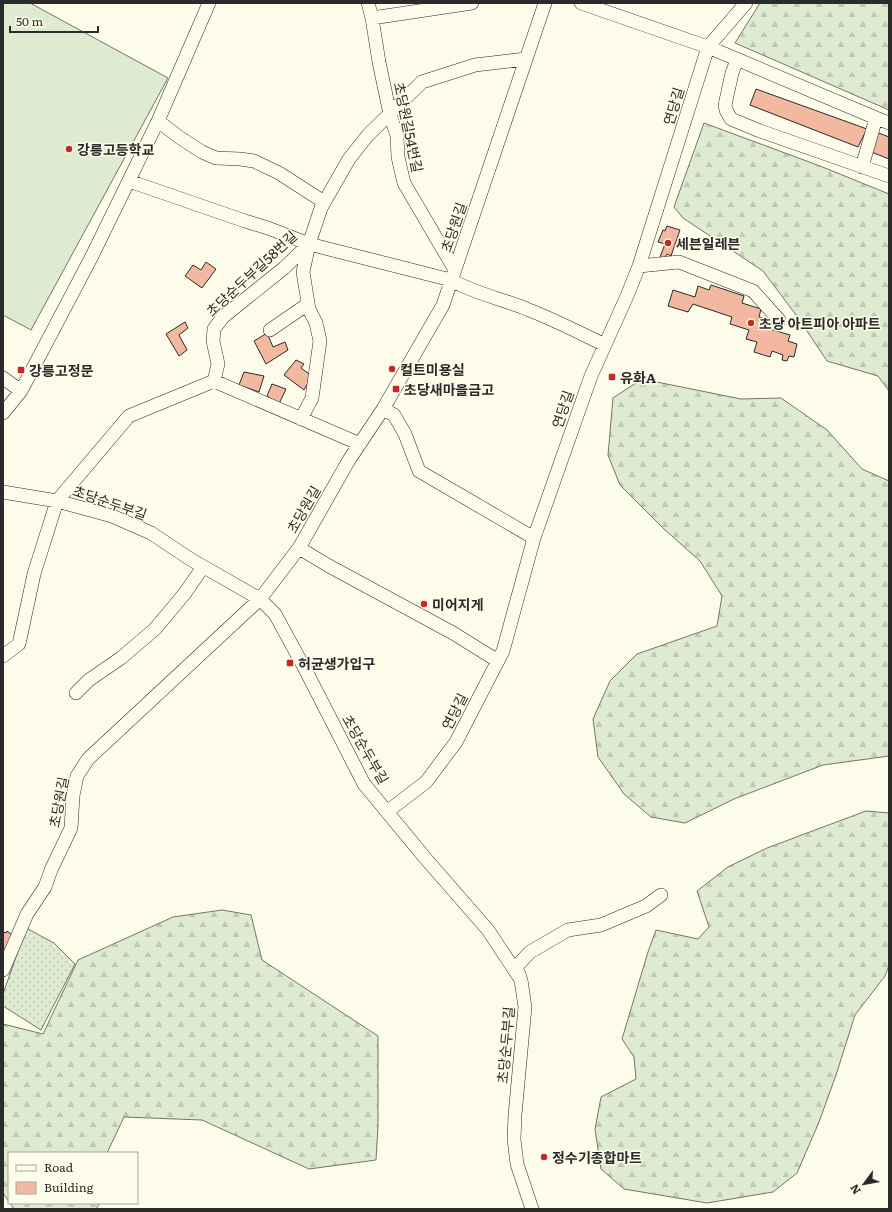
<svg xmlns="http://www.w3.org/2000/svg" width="892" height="1212" viewBox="0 0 892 1212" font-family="Literata,'Noto Sans KR',serif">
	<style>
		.forest { fill: url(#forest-firs); stroke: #74746e }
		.garden { fill: url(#garden-dots); stroke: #74746e }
		.pitch { fill: #deebd1; stroke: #74746e }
		.building { fill: #f2b8a0; stroke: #2b2b2b }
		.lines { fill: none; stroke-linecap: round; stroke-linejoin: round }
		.minor-casing { stroke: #2b2b2b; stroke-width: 14 }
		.minor { stroke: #fdfbea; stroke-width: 13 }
		.poi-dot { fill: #c62828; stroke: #fdfbea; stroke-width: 1.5 }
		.labels { text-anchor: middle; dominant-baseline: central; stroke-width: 3; stroke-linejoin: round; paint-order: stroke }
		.street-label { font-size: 14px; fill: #2b2b2b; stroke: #fdfbea }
		.poi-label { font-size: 14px; font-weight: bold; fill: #2b2b2b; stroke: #fdfbea; text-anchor: start }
	</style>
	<defs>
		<pattern id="forest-firs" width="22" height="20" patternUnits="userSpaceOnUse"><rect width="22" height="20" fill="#deebd1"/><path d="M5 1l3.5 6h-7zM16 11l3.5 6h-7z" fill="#bfcab4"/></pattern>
		<pattern id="garden-dots" width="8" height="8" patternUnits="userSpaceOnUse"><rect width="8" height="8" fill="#deebd1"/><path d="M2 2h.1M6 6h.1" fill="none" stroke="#bfcab4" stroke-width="1.8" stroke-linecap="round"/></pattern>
	</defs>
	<rect width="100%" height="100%" fill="#fdfbea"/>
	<!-- forest -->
	<path class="forest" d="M760,3H889V110L735,43Z
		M704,123L820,166L889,194V391L878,376L827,361L799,319L763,271L683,218L674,207Z
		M642,379L741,399L781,398L827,430L862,469L889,481V756L823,765L734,799L685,823L651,817L624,794L598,757L593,719L610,681L637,654L717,626L722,596L700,561L664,529L620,485L608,455L613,398Z
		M866,811L889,813V965L885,976L855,1015L836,1075L819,1122L797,1173L773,1192L707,1203L624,1189L601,1169L595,1129L601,1097L636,1079L634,1057L622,1039L648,952L656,930L698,939L709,927L697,891L728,867L767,848Z
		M222,910L251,915L262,960L378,1036V1126L376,1160L309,1169L202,1120L124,1117L107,1153H9V1202L3,1193V1024L43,1034L78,960L173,917Z
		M10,1203H100L96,1209H14Z"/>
	<!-- garden -->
	<path class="garden" d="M26,928L54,943L75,964L41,1030L3,1006V994Z"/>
	<!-- pitch -->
	<path class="pitch" d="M3,3H30L168,78L31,330L3,315Z"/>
	<!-- building -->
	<path class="building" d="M756,89L867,129L858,147L750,105Z
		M876,132L889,137V159L869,151Z
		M667,226L680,230L671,256L667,254L663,260L660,257L665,244L658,242L663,230L665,231Z
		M206,262L216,269L202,288L185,276L193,265L201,270Z
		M711,285L744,296L742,303L761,309L759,317L772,321L770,329L790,335L788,341L797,344L794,357L789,356L787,361L782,360L783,355L772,351L770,357L754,352L757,342L746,339L749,330L730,324L732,317L693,304L688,312L668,306L673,290L695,297L698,286L709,290Z
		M185,322L188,328L179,335L187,350L179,356L166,334Z
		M267,333L273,347L285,342L288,350L266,364L254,341Z
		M296,360L304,364L301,368L312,376L304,390L284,375Z
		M244,372L264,376L259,392L239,385Z
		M272,384L286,389L279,404L267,396Z
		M7,931L12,935L5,953L3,952V932L6,933Z"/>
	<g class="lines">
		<!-- minor casing -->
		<g class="minor-casing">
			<path id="minor" d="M368,3L372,18L379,62L390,114L397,136L398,157L404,183L455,270
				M581,3L708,47L876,118L862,167
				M372,18L472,3
				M737,60L732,73L725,105L726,110L731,119L760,131L889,176
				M876,118L889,123
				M158,121L179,137L202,152L216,158L240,159L254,161L279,173L324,202
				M129,181L245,221L268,228L309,244L451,280C476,294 503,299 529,310C555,320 580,333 605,345
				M639,266L679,262L753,291L779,320
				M270,330L308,304
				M3,378L21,391
				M214,381L360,444
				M383,409L394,415L405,434L419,471L534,538
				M3,413L21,391L91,258L158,121L209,3
				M301,419L312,398L320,341L316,323L309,309L303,272L309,244
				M3,492L57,501L112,516L151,533L190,559L260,599L275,614L305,669L364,784L426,859L488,930L521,980L525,1007L515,1115L514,1139L517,1164L532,1209
				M299,548L329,566L453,633L498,661
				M3,656L19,644L34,574L57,501L129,416L214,381L218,364L213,341L214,329L223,317L284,268L309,244L321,208L349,159L368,135L422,82L475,65L526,59
				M76,693L89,680L121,658L155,629L185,593L203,567
				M388,811L426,782L456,742L503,651L534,538L591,376L627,296L639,266L708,47L746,3
				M3,970L27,914L45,887L51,870L71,828L73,796L77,776L88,759L260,599L299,548L349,460L383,409L443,305L545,3
				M520,977L516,967L530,952L568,930L601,925L646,906L661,895"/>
		</g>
		<!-- minor -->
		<use href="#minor" class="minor"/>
	</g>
	<!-- markers -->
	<g class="poi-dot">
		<circle cx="69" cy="149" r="4"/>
		<circle cx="668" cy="243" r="4"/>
		<circle cx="751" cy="323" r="4"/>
		<circle cx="392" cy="369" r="4"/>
		<rect x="17" y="366" width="8" height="8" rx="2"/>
		<rect x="608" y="373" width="8" height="8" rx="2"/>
		<rect x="392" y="385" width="8" height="8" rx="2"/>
		<circle cx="424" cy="604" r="4"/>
		<rect x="286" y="659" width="8" height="8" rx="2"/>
		<circle cx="544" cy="1157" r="4"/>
	</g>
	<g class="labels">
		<!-- street labels -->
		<g class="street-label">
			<text transform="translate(673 106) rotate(-73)">연당길</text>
			<text transform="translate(409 127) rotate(78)">초당원길54번길</text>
			<text transform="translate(453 227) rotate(-71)">초당원길</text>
			<text transform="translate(251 273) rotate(-43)">초당순두부길58번길</text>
			<text transform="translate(562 409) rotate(-71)">연당길</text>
			<text transform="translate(110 502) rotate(19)">초당순두부길</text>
			<text transform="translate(303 509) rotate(-60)">초당원길</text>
			<text transform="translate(454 711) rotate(-63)">연당길</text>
			<text transform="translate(366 749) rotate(60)">초당순두부길</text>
			<text transform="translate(58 802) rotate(-79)">초당원길</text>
			<text transform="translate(505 1045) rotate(-85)">초당순두부길</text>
		</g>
		<!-- poi labels -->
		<g class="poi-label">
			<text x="77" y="149">강릉고등학교</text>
			<text x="676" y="243">세븐일레븐</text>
			<text x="759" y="323">초당 아트피아 아파트</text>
			<text x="400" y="369">컬트미용실</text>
			<text x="29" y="370">강릉고정문</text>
			<text x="620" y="377">유화A</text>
			<text x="404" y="389">초당새마을금고</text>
			<text x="432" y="604">미어지게</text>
			<text x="298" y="663">허균생가입구</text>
			<text x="552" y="1157">정수기종합마트</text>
		</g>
	</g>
	<!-- border -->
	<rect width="892" height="1212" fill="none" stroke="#2b2b2b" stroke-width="8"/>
	<!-- legend -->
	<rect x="8" y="1152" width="130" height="52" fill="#fdfbea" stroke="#a9a89e"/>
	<rect x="16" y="1165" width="20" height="6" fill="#fdfbea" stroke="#a9a89e"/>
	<text x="44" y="1172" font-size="12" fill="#2b2b2b">Road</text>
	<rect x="16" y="1182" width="20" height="12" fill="#f2b8a0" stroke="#a9a89e"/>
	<text x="44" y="1192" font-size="12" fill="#2b2b2b">Building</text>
	<!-- north arrow -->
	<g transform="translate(864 1184) rotate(238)" stroke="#fdfbea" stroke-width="3" paint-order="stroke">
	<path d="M0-3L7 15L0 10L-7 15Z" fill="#2b2b2b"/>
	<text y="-6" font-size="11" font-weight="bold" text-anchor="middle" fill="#2b2b2b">N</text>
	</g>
	<!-- scale -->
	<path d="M10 26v6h88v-6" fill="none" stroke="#2b2b2b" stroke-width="2"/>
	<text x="16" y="26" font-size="12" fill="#2b2b2b" stroke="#fdfbea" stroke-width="3" paint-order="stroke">50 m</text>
</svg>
